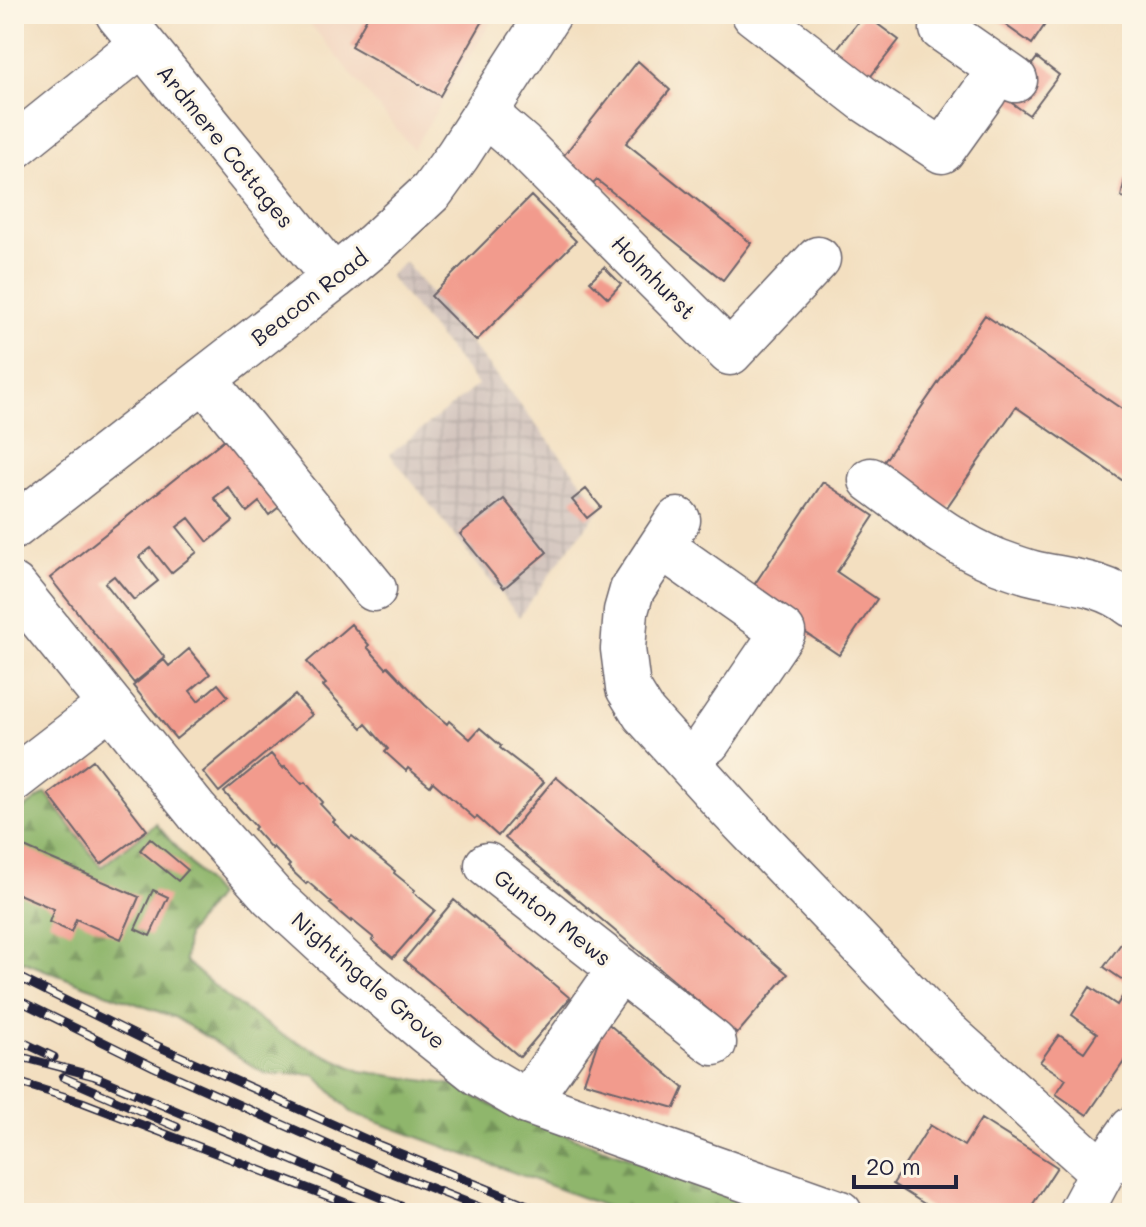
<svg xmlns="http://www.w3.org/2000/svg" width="1146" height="1227" viewBox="0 0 1146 1227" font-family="Mali,sans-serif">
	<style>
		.built { fill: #f2d4be }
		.industrial { fill: url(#industrial-grid) }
		.forest { fill: url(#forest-firs); stroke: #586c54; stroke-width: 2 }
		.building { fill: #f29b8d }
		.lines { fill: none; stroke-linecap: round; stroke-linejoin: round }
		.minor-casing { stroke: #6b646a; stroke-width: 47 }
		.minor { stroke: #fff; stroke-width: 44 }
		.rail-casing { stroke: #22223b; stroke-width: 9 }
		.rail { stroke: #fcf5e5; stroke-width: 6; stroke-dasharray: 18; stroke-linecap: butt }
		.labels { text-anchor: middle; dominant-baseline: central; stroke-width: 6; stroke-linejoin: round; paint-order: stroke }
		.street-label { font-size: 22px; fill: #22223b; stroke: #fcf5e5 }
	</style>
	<defs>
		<pattern id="industrial-grid" width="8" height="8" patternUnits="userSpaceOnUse" patternTransform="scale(2)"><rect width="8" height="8" fill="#cfc0ba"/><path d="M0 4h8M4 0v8" fill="none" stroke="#b1a5a1"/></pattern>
		<pattern id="forest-firs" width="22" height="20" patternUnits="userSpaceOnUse" patternTransform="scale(2)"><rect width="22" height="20" fill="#8fb66c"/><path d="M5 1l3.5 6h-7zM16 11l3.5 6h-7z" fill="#74945a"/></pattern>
	</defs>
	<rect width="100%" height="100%" fill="#fcf5e5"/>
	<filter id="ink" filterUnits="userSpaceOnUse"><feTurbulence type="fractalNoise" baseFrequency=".0125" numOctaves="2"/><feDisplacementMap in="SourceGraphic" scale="16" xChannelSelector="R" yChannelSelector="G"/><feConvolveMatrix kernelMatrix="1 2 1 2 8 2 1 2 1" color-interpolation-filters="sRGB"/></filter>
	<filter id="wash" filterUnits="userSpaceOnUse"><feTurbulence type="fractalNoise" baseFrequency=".006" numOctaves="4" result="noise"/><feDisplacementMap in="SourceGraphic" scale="32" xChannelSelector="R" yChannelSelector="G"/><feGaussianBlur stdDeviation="1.8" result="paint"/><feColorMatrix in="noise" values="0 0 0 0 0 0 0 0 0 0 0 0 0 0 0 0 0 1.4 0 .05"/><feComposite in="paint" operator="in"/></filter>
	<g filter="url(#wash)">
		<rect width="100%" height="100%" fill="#f3dfc0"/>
		<!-- built -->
		<path class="built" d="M302,14H496L413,149Z"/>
		<!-- industrial -->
		<path class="industrial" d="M405,262L602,507L572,544L519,617L390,454L478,385L389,276Z"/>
		<!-- forest -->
		<path class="forest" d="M46,793L101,867L156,824L217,895L187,935L185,961L232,1001L282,1035L360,1071L454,1085L508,1114L781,1213H624L352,1113L314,1074H266L174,1017L86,986L14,958V816Z"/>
		<g id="blocks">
			<!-- building -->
			<path class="building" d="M369,14H487L440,96L351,46Z
				M864,14L899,40L867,81L832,55Z
				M990,14H1052L1032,44Z
				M1037,58L1059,75L1029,115L1006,99Z
				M638,61L670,90L626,143L751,243L723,280L597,180L593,184L561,159Z
				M1125,179L1132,181V199L1121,197Z
				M531,196L576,241L476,341L431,296Z
				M604,267L621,284L608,298L590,281Z
				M985,315L1132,416V487L1016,407L945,510L881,466Z
				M235,431L289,499L269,515L259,502L247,512L228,487L214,498L233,521L208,542L189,518L177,527L197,552L171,573L151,548L139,557L158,581L134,600L114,576L105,583L165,658L134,683L50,578Z
				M823,482L874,516L837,572L877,599L839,655L748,594Z
				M586,489L601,507L587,518L572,500Z
				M504,499L547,552L504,588L460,534Z
				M351,624L369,645L367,647L386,668L388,666L425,705L447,724L449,721L470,739L480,728L501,746L500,748L544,782L498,836L477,817L475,819L433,782L430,786L408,768L406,771L385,752L388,749L366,724L362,728L323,686L326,684L307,662Z
				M189,649L210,674L190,691L198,701L218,684L228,696L176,739L133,686L164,660L169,666Z
				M295,695L312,715L219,792L203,772Z
				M271,754L283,768L285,766L302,784L305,782L323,802L320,804L335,820L333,822L350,838L352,836L395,871L394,873L415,890L413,892L435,910L393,958L372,940L374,938L352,920L351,922L330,904L332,903L308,882L306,884L288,867L290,865L273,847L272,849L254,829L256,827L224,792Z
				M93,760L147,830L101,864L48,794Z
				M556,777L788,974L737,1034L505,838Z
				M150,838L188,870L178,881L140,850Z
				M22,846L139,897L121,939L76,919L71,932L49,922L54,909L14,892V863Z
				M153,890L168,897L150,936L135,929Z
				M454,900L570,998L520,1057L404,960Z
				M1123,941L1132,947V1050L1087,1115L1056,1094L1066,1079L1040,1062L1059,1035L1084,1052L1097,1033L1072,1015L1090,987L1117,1005L1122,997L1130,985L1104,967Z
				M605,1021L684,1088L675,1108L584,1082Z
				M981,1119L1057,1167L1027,1213H939L893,1184L930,1125L964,1146Z"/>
		</g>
	</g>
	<g filter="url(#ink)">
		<use href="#blocks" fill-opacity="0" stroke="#6b646a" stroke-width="2"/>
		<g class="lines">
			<!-- minor casing -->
			<g class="minor-casing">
				<path id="minor" d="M118,14L334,278
					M754,14L865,100L942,151L985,91
					M953,14L942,29L1015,80
					M485,113L522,145L730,353L818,259
					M14,147L142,44
					M204,379L374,589
					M871,480C911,509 951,543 997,561C1008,565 1021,570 1033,573C1067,581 1104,582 1132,605
					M678,520L632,590L626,611L623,649L628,688L644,714L730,809L938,1025L1102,1172
					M14,527L334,278L374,245L432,191L458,155L549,14
					M661,546L783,632L708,742
					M14,586L197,812L272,896L346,964L425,1031L479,1074L527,1102L840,1213
					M14,779L110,705
					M487,865L714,1043
					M527,1102L620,969
					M1080,1213L1102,1172L1132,1129"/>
			</g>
			<!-- minor -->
			<use href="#minor" class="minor"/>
			<!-- rail casing -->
			<g class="rail-casing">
				<path id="rail" d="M14,975L151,1043L379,1145L547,1213
					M14,998L154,1067L385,1170L494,1213
					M14,1038L54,1057
					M14,1055L94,1076L417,1213
					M63,1077L177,1127
					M14,1081L82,1102L372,1213"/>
			</g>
			<!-- rail -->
			<use href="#rail" class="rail"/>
		</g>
	</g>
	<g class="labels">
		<!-- street labels -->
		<g class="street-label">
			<text transform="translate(226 146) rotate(51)">Ardmere Cottages</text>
			<text transform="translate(654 277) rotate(45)">Holmhurst</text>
			<text transform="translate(309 297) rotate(-38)">Beacon Road</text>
			<text transform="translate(553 917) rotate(38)">Gunton Mews</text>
			<text transform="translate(369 980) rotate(41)">Nightingale Grove</text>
		</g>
	</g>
	<!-- margin -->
	<rect width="1146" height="1227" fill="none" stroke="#fcf5e5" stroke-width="48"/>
	<!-- scale -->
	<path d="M854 1175v12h102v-12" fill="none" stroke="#22223b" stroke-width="4"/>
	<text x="866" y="1175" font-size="24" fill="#22223b" stroke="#fcf5e5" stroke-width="6" paint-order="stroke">20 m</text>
</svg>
